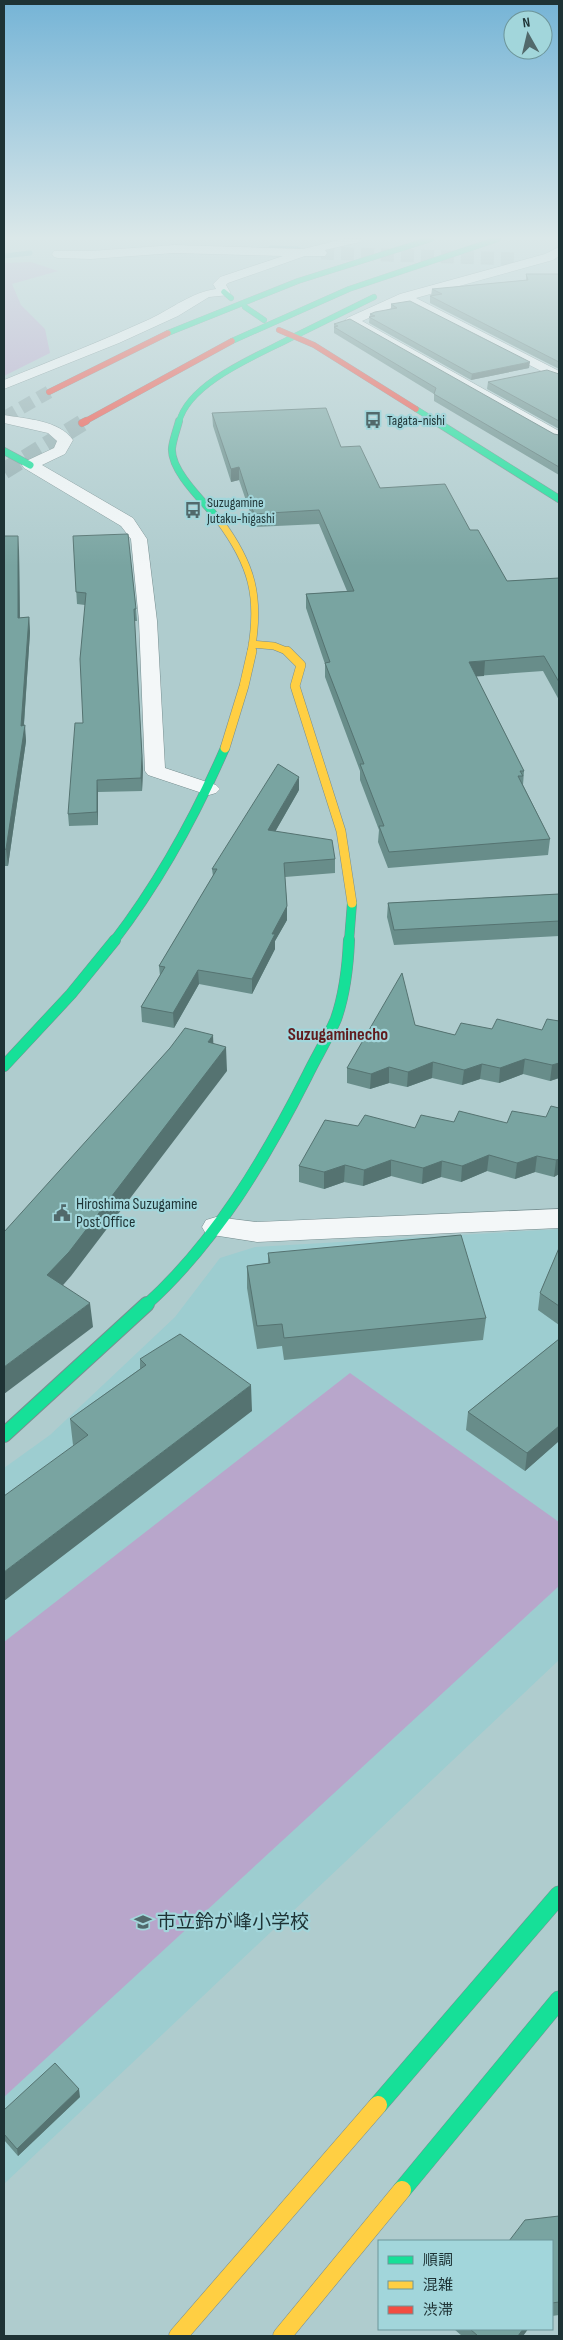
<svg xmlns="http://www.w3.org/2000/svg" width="563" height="2340" viewBox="0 0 563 2340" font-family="'Sofia Sans Condensed','Noto Sans JP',sans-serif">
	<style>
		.built { fill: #9dcdd0 }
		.green { fill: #b8a6cb }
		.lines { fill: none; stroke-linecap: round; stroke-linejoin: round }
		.stream { stroke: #68b4ba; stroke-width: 5 }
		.street-tunnel { stroke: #92adaf; stroke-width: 13; stroke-dasharray: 13 7; stroke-linecap: butt }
		.highway-tunnel-far1 { stroke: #92adaf; stroke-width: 13; stroke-dasharray: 13 7; stroke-linecap: butt }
		.highway-tunnel { stroke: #92adaf; stroke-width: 17; stroke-dasharray: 17 8; stroke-linecap: butt }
		.street-casing { stroke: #778e90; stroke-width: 1 }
		.fast-far5-casing { stroke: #778e90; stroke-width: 6 }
		.fast-far4-casing { stroke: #778e90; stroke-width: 8 }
		.fast-far3-casing { stroke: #778e90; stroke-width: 10 }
		.fast-far2-casing { stroke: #778e90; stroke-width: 12 }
		.fast-far1-casing { stroke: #778e90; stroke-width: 16 }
		.fast-casing { stroke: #778e90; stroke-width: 19 }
		.slow-far2-casing { stroke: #778e90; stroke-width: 8 }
		.slow-far1-casing { stroke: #778e90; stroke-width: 10 }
		.slow-casing { stroke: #778e90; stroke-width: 19 }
		.jam-far1-casing { stroke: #778e90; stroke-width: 6 }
		.jam-casing { stroke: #778e90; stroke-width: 8 }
		.street { fill: #f3f7f8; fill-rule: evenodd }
		.fast-far5 { stroke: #16e098; stroke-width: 5.5 }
		.fast-far4 { stroke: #16e098; stroke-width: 7 }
		.fast-far3 { stroke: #16e098; stroke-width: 9 }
		.fast-far2 { stroke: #16e098; stroke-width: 11 }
		.fast-far1 { stroke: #16e098; stroke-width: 14 }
		.fast { stroke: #16e098; stroke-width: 18 }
		.slow-far2 { stroke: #ffcf43; stroke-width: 7 }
		.slow-far1 { stroke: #ffcf43; stroke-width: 9 }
		.slow { stroke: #ffcf43; stroke-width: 18 }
		.jam-far1 { stroke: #f24e42; stroke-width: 5.5 }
		.jam { stroke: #f24e42; stroke-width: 7 }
		.wall { fill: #688d8a }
		.shaded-wall { fill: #557371 }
		.building { fill: #79a4a1; stroke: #557371 }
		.labels { text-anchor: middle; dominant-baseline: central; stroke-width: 4.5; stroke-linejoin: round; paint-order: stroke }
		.far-poi-label { font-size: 14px; fill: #1e3335; stroke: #a2d6db; text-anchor: start }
		.poi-label { font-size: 16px; fill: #1e3335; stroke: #a2d6db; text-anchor: start }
		.neighbourhood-label { font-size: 18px; font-weight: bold; fill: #601b1d; stroke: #a2d6db }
		.near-poi-label { font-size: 19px; fill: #1e3335; stroke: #a2d6db; text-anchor: start }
	</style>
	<rect width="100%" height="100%" fill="#afccce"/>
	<!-- built -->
	<path class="built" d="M559,1229V1660L4,2184V1468L50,1435L175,1317L220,1258L255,1247Z"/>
	<!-- green -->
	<path class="green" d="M31,262L58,271L12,284L21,305L45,329L50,353L4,376V263Z
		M350,1373L559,1522V1586L4,2097V1642Z"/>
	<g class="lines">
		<!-- stream -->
		<path class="stream" d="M271,248L298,249
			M4,256L30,253"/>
		<!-- street-tunnel -->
		<path class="street-tunnel" d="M321,253L516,259"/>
		<!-- highway-tunnel-far1 -->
		<path class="highway-tunnel-far1" d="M4,418L49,392"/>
		<!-- highway-tunnel -->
		<path class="highway-tunnel" d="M4,471L82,423"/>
		<!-- street casing -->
		<g class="street-casing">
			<path id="street" d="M343,239H362L360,242L325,250L327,253L325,256H305L228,283L226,285L230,292L229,295L209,297L178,316L119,343L4,389V380C53,360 102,341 150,319C171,309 192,292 216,289L213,284L220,277L283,256L174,253L91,259L58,258L54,257L52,254L54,251H91L174,245L303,249Z
				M559,247V256L553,260L416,298L559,371V380L405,302L362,321L559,431V441L554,440L345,321L347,318L400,294L545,254Z
				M4,415C26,419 59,420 73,440L65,454L42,465L133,518L147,539L157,621L165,768L216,785L220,789L216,793L209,795L202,793L148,775L145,771L139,621L131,539L121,526L24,468L22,465L24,462L54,448L57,441L48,433L4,423Z
				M559,1209V1228L257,1242L206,1234L202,1227L206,1220L216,1217L257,1222Z"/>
		</g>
		<!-- fast-far5 casing -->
		<g class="fast-far5-casing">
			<path id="fast-far5" d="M224,292L231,298
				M245,307L264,320
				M168,333L298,281L431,239
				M293,337L374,297
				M232,341L349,289L498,239
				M416,409L437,422
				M179,422C189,382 259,355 293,337"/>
		</g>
		<!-- fast-far4 casing -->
		<g class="fast-far4-casing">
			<path id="fast-far4" d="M179,421C177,429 173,439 172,448C170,471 205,503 219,520
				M435,421L559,499
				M4,451L30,465"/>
		</g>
		<!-- fast-far3 casing -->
		<g class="fast-far3-casing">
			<path id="fast-far3" d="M114,941C160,881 195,817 225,748
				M349,941L352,903"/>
		</g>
		<!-- fast-far2 casing -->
		<g class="fast-far2-casing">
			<path id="fast-far2" d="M4,1066L71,994L115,940
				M146,1305C215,1243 265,1159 307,1076C316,1057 328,1038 336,1019C344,996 348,964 349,940"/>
		</g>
		<!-- fast-far1 casing -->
		<g class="fast-far1-casing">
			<path id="fast-far1" d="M4,1435L147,1304"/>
		</g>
		<!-- fast casing -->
		<g class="fast-casing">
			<path id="fast" d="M378,2105L559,1895
				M402,2190L559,2000"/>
		</g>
		<!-- slow-far2 casing -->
		<g class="slow-far2-casing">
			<path id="slow-far2" d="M219,520C252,564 261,597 251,652
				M252,644L274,646L289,652"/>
		</g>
		<!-- slow-far1 casing -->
		<g class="slow-far1-casing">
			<path id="slow-far1" d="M287,651L301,665L295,686L341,831L352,903
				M225,748L244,686L252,651"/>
		</g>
		<!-- slow casing -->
		<g class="slow-casing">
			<path id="slow" d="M178,2336L378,2105
				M282,2336L402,2190"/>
		</g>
		<!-- jam-far1 casing -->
		<g class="jam-far1-casing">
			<path id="jam-far1" d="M279,330L314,345L416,409
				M49,392L168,333
				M84,422L232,341"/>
		</g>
		<!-- jam casing -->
		<g class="jam-casing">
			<path id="jam" d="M82,423L86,421"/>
		</g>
		<!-- street -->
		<use href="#street" class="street"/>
		<!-- fast-far5 -->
		<use href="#fast-far5" class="fast-far5"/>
		<!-- fast-far4 -->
		<use href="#fast-far4" class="fast-far4"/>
		<!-- fast-far3 -->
		<use href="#fast-far3" class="fast-far3"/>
		<!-- fast-far2 -->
		<use href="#fast-far2" class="fast-far2"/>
		<!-- fast-far1 -->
		<use href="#fast-far1" class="fast-far1"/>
		<!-- fast -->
		<use href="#fast" class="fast"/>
		<!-- slow-far2 -->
		<use href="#slow-far2" class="slow-far2"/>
		<!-- slow-far1 -->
		<use href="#slow-far1" class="slow-far1"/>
		<!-- slow -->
		<use href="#slow" class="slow"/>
		<!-- jam-far1 -->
		<use href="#jam-far1" class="jam-far1"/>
		<!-- jam -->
		<use href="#jam" class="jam"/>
	</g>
	<!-- wall -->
	<path class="wall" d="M526,274H559V369L430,303V296H432H431L432,289L526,280Z
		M391,304L529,368L471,380L369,323L370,314L391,309Z
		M334,324L554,434L559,435V475L434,401V394L334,333Z
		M559,374V429L487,389L488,382Z
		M212,413L341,447L380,488L470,530L507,581L559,578V700L543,671L476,676L524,771L523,785L550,839L548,855L388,868L378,842L379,830L360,780V771L325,677V664L306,608V594L347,591L319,524L255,527L239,480L231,482L213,426Z
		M4,536L19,550L20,618L29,617L30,632L24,725L26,741L8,866H4Z
		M73,536L136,609L137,621H134L143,769L142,791L98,792V825L69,826L68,814L83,723L85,605L77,604Z
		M299,790L275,832L335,859V873L285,877L287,906V920L275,941V949L252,994L199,984L174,1028L142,1022L141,1007L160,976L159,966L213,876L212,869Z
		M559,894V936L394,945L387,917L388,903Z
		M559,1021V1078L550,1081L523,1074L499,1083L480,1079L462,1085L432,1078L407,1087L389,1083L370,1089L347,1083V1068L415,1025L455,1035L492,1029L542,1030Z
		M559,1108V1174L554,1177L535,1172L515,1179L487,1171L461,1182L441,1177L422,1184L391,1176L363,1186L344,1182L324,1189L299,1182V1166L358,1126L415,1128L454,1122L507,1123L546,1117Z
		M559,1248V1325L538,1310L540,1293Z
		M268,1253L486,1318L483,1340L284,1360L282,1346L257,1349L247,1288V1266L268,1263Z
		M559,1339V1441L525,1471L466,1430L468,1412Z
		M140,1359L252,1411L73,1445L70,1419L140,1369Z
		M80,2097L18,2156L4,2140V2110Z
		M559,2216V2315L552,2316V2241Z
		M454,2329H528L523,2336H462Z"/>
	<!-- shaded-wall -->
	<path class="shaded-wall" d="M530,362L529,368L471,380L472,374Z
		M239,467V480L231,482V469Z
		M18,536L19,550L20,632L18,618Z
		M29,617L30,632L23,737L25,725L26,741L8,866L6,849L21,726Z
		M485,661L484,676L468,677L469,662Z
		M142,756L143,769L142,791L141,778Z
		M299,777V790L268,844V830Z
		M97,780L98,792V825L97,812Z
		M287,906V920L275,941V949L252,994V979L272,934Z
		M198,970L199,984L174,1028L173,1013Z
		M213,1035L214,1059L208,1042Z
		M226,1047L227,1071L71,1276L50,1300L47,1275Z
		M525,1059L523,1074L499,1083L500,1068Z
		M433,1062L432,1078L407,1087L408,1072Z
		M559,1063V1078L550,1081L552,1065Z
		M482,1064L480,1079L462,1085L464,1070Z
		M389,1067V1083L370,1089L371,1074Z
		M489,1155L487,1171L461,1182L462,1166Z
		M537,1156L535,1172L515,1179L517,1163Z
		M559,1159V1174L554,1177L556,1160Z
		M391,1160V1176L363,1186L364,1170Z
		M442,1161L441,1177L422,1184L423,1168Z
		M345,1165L344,1182L324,1189V1172Z
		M90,1303L93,1327L4,1394V1367Z
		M251,1385L252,1411L4,1601V1572Z
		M559,1426V1441L525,1471L527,1453Z
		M79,2089L80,2097L18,2156L17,2149Z
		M523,2329H528L523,2336H518Z"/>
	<!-- building -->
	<path class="building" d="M526,274H559V362L430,296L442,294L432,289L528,280Z
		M410,301L530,362L472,374L369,317L375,316L370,314L375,312L397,308L391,304Z
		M350,319L554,434L559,435V467L434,394L436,388L334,327L338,326L334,324Z
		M547,370L559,374V421L488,382Z
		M326,408L341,447L360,446L380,488L445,484L470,530H478L507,581L559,578V682L544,656L469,662L524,771H520L523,776H518L550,839L389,852L379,826H384L360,764H364L325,663L330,662L306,594L354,591L319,510L254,514L239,467L231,469L212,413Z
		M128,534L136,609H134L142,756L141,778L97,780V812L68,814L75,723H83L80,659L86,593L76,592L73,536Z
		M4,536H18V618L29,617L21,726L25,725L6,849L4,850Z
		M278,764L299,777L268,830L332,840L335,859L284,863L287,906L272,934H275L252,979L198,970L173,1013L141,1007L165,967L159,966L217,869H212Z
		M559,894V921L394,930L388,903Z
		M402,973L415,1025L455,1035L461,1023L492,1029L497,1019L542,1030L547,1019L559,1021V1063L552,1065L525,1059L500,1068L482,1064L464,1070L433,1062L408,1072L389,1067L371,1074L347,1068Z
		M185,1028L213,1035L208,1042L226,1047L69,1252L47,1275L90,1303L4,1367V1232L170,1048Z
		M551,1106L559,1108V1159L556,1160L537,1156L517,1163L489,1155L462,1166L442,1161L423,1168L391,1160L364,1170L345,1165L324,1172L299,1166L325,1120L358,1126L365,1115L415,1128L421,1115L454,1122L459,1111L507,1123L512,1111L546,1117Z
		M461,1235L486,1318L284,1338L282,1324L257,1326L247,1266L270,1263L268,1253Z
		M559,1248V1306L540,1293Z
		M180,1334L251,1385L4,1572V1496L88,1435L70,1419L146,1365L140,1359Z
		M559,1339V1426L527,1453L468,1412Z
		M55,2063L79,2089L17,2149L4,2134V2110Z
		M559,2216V2302L552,2303V2241H509L525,2220Z
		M470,2329H523L518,2336H478Z"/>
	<!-- sky -->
	<linearGradient id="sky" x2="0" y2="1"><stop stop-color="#75b4d6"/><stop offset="0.42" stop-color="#dbe8e9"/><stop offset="1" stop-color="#dbe8e9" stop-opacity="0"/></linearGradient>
	<rect width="563" height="566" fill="url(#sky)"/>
	<!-- icons -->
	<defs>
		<g id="bus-bare" transform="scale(1.35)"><path d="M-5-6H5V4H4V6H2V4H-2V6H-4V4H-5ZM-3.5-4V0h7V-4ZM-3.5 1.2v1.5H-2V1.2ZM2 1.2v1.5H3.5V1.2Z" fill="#51696b" stroke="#a2d6db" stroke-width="2.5" paint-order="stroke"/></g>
		<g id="civic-bare" transform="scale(1.35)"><path d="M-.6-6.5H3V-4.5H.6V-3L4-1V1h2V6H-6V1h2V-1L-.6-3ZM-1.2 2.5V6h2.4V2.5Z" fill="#51696b" stroke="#a2d6db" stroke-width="2.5" paint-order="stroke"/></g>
		<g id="school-bare" transform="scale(1.35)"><path d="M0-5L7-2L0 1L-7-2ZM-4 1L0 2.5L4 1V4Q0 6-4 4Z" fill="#51696b" stroke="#a2d6db" stroke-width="2.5" paint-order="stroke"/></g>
	</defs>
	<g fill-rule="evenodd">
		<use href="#bus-bare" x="373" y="420"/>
		<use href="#bus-bare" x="193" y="510"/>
		<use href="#civic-bare" x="62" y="1213"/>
		<use href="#school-bare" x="143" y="1922"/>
	</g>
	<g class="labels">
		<!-- far-poi labels -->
		<g class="far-poi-label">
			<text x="387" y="420">Tagata-nishi</text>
			<text x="207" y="502">Suzugamine<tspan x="207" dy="16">Jutaku-higashi</tspan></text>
		</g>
		<!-- poi labels -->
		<g class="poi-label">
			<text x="76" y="1204">Hiroshima Suzugamine<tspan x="76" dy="18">Post Office</tspan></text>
		</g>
		<!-- neighbourhood labels -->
		<g class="neighbourhood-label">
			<text x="338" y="1034">Suzugaminecho</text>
		</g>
		<!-- near-poi labels -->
		<g class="near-poi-label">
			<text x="157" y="1922">市立鈴が峰小学校</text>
		</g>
	</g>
	<!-- border -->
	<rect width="563" height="2340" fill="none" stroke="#1e3335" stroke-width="10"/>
	<!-- legend -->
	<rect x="378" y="2240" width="175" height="90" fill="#a2d6db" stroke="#6d9599"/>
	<rect x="388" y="2256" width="25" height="8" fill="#16e098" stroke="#6d9599"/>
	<text x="423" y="2265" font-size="15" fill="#1e3335">順調</text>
	<rect x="388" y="2281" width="25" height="8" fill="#ffcf43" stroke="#6d9599"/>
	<text x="423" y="2290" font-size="15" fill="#1e3335">混雑</text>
	<rect x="388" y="2306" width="25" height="8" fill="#f24e42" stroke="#6d9599"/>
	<text x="423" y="2315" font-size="15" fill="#1e3335">渋滞</text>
	<!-- north arrow -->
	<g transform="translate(528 35) rotate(352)"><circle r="24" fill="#a2d6db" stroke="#6d9599"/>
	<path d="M0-4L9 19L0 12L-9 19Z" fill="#51696b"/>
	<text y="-8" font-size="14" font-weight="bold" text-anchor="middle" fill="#1e3335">N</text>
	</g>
</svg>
